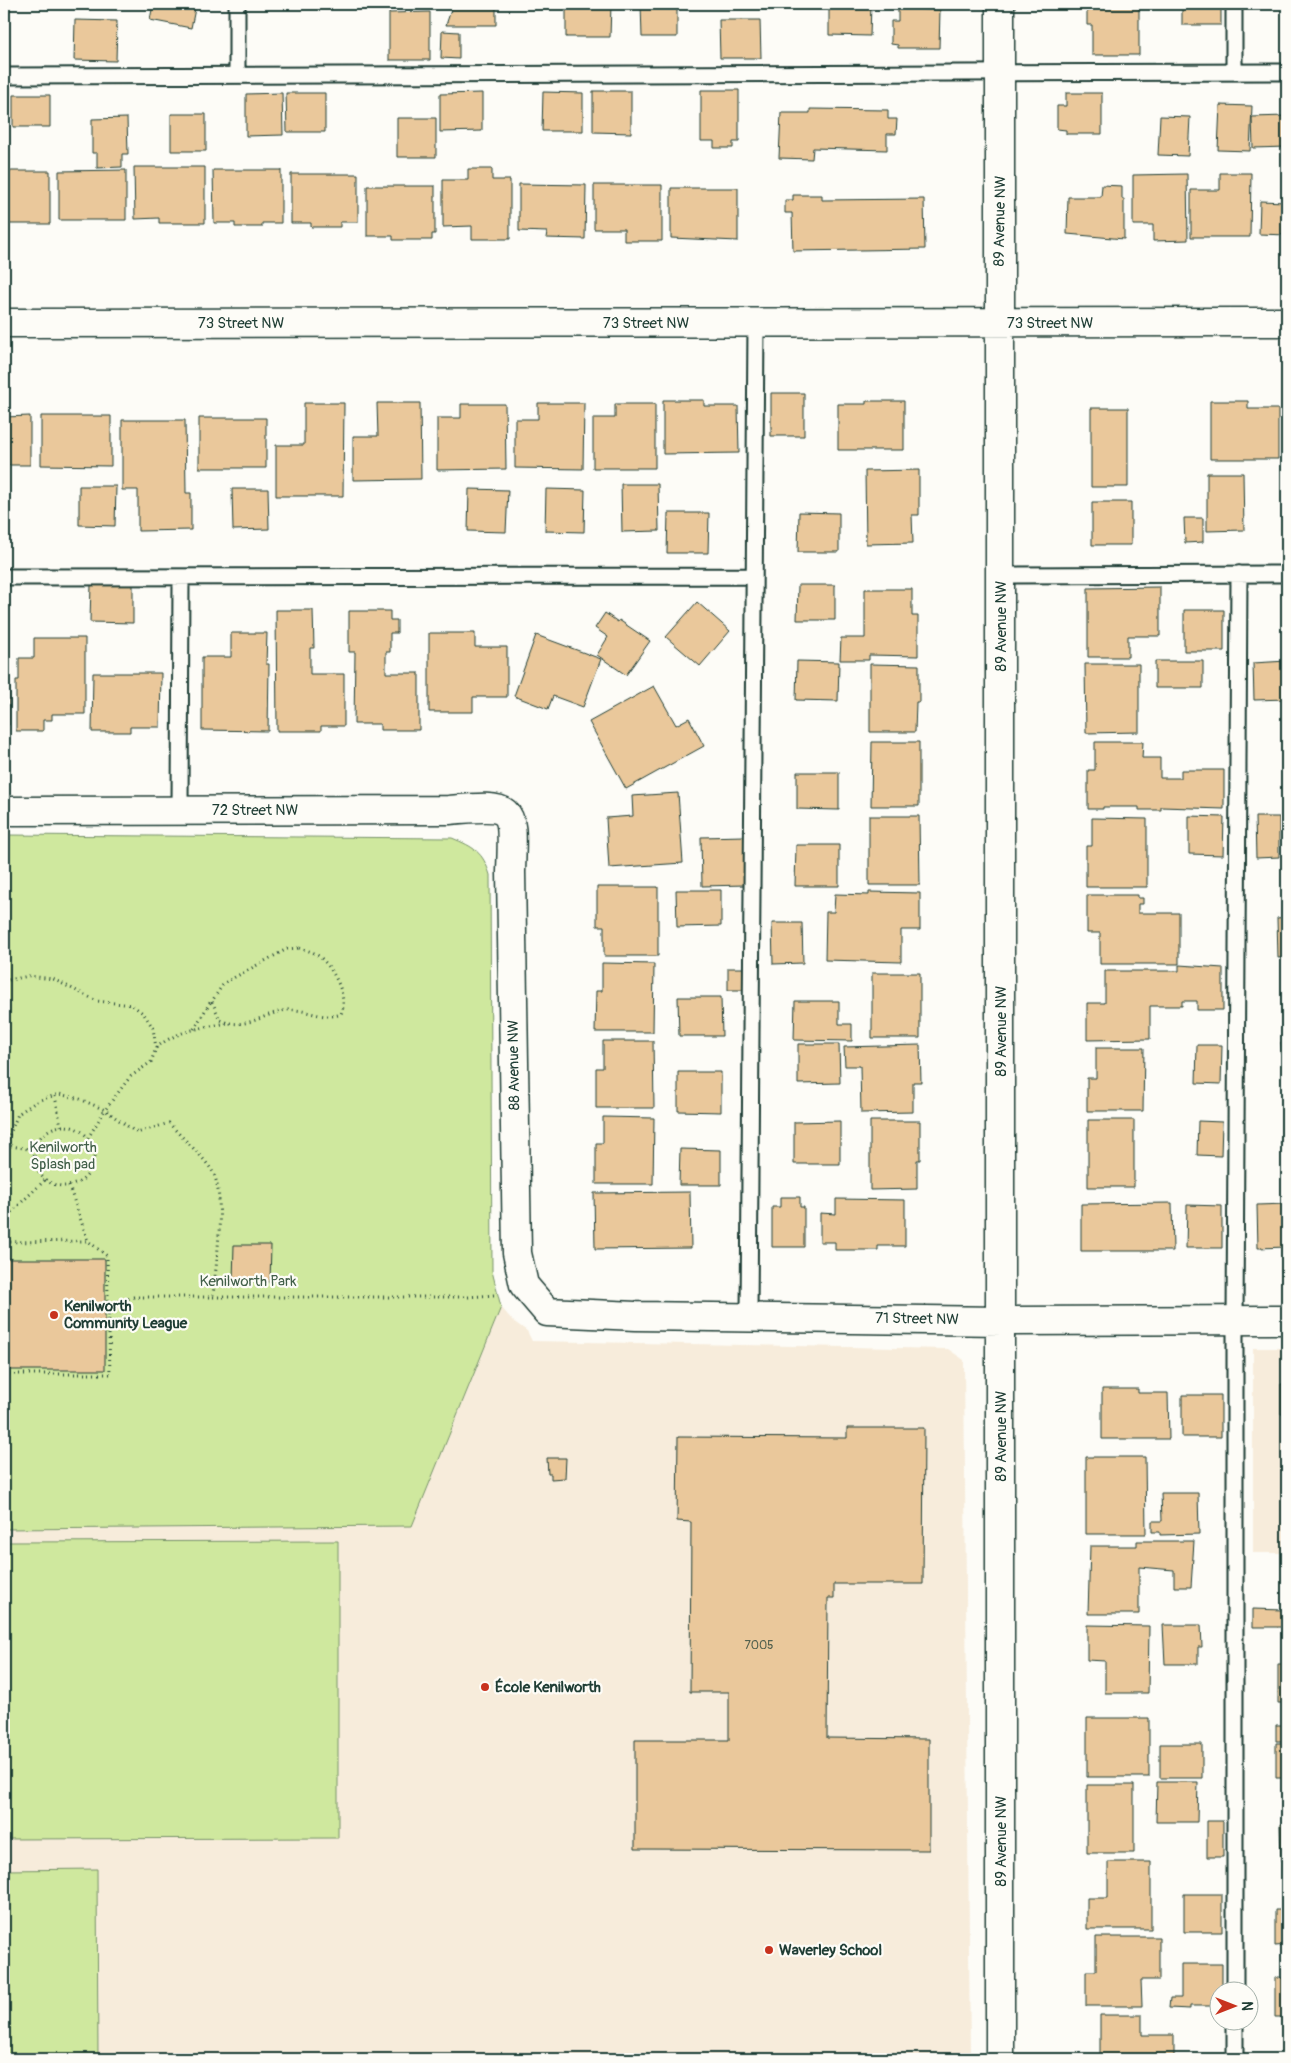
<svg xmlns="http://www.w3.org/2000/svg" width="1291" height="2063" viewBox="0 0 1291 2063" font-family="Pangolin,sans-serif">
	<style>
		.built { fill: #f7ecdb }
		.green { fill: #cfe89e; stroke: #779269 }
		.building { fill: #eac89b; stroke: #1f3d34 }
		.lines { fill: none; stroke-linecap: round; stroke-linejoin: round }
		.service-casing { stroke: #1f3d34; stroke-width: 19 }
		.minor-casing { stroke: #1f3d34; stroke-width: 31 }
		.path { stroke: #1f3d34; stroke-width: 3; stroke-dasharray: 1 4; stroke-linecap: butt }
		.service { stroke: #fdfcf7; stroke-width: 15 }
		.minor { stroke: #fdfcf7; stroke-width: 28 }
		.poi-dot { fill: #c8321e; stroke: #fdfcf7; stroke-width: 2 }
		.labels { text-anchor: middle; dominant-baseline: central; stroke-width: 4.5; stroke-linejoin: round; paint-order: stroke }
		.number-label { font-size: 12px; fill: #52604e }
		.street-label { font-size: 15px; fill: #1f3d34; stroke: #fdfcf7 }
		.park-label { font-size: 15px; fill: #425f49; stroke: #fdfcf7 }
		.poi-label { font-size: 15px; font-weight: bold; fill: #1f3d34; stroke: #fdfcf7; text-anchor: start }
	</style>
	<rect width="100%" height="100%" fill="#fdfcf7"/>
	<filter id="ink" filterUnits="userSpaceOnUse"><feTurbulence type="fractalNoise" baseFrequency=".02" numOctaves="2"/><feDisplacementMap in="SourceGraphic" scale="10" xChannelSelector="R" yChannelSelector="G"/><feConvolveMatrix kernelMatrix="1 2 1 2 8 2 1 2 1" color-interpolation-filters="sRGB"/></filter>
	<g filter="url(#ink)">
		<!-- built -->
		<path class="built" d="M501,1307L513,1321L527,1331L532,1341L948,1349L964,1360L970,2059H4V1529L412,1526Z
			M1253,1348H1287V1553H1253Z"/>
		<!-- green -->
		<path class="green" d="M4,835L452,838C474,847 483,852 490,875L492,1271L501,1307L412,1526L4,1529Z
			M338,1541V1838L4,1839V1542Z
			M97,1869L98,2059H4V1870Z"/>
		<!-- building -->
		<path class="building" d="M153,4H196L191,28L150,20Z
			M453,4H496V25H446Z
			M566,4H611L610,37H566Z
			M641,4H677V37H642Z
			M829,4H871L870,36L829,35Z
			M1087,4H1139V55H1092V25H1087Z
			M1182,4H1221V25H1182Z
			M898,9L940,10L939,48H898V45L891,44V21H898Z
			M430,12V60H389V13Z
			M75,20L117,21L116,61L74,60Z
			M719,20H760L761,58H720Z
			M442,31L459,32V59L441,58Z
			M701,90H739V142H733V148H714V141H701Z
			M593,91H631V133L593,132Z
			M543,92L583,93V131H542Z
			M282,93L283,135L246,136V94Z
			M286,93H325V132H287Z
			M482,93V131L440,132V94Z
			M1066,93H1102V134H1066V130L1057,129V106H1066Z
			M13,95H50V127H13Z
			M1220,105L1252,106L1250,151L1218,150Z
			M810,109L888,110V119H897L896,134H887V150L813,148L812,159L779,158L781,113H810Z
			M171,114H206V151H171Z
			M1160,116L1190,117L1188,156L1158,155Z
			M1287,116V147L1253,148L1252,117Z
			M127,118L128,154H122V167L97,168V153H92V119Z
			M397,118H436V157H397Z
			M134,167H205V223H159V218L135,219Z
			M468,169H492V180H510V239H472V226L443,227V180H468Z
			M126,170V220H59V171Z
			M213,170H281V223H262V227H235V223H214Z
			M4,171H50V224H4Z
			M1220,173H1251L1250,237H1191V190H1220Z
			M291,174H358V222H340V227H311V223H291Z
			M1187,174L1188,240L1153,241V225H1133V175Z
			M519,184L586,185L585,239L546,238L547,232L519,231Z
			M594,185H662V241H624V229H594Z
			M1102,185L1122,186V199H1124V239L1067,234L1068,197H1101Z
			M367,186H435V234H432V240H393V236H367Z
			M671,188H738V241L671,238Z
			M793,195H822V200L924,199L925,249L793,251L792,213H785V200H793Z
			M1285,197H1287V235L1259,234L1260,201L1285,202Z
			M771,393H804V436H771Z
			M663,400H704V406H738L739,453L663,454Z
			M866,401H904V450H838V404H866Z
			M1210,401H1248V409H1278V459H1210Z
			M304,403H344L343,496H276V445H304Z
			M377,403H420L421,479L353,480V436H378Z
			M538,403H584L583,469L515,468V419H538Z
			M461,404H505L506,469L437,470V418H461Z
			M615,404H655V468H593V418H615Z
			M1091,408H1128V487H1091Z
			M30,416V465H4V417Z
			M41,416H111V466L41,465Z
			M199,418H266V468H199Z
			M122,420H185L186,493H191V530L138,531V490H122Z
			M919,470V515H912L913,543L866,544L865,471Z
			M1207,473H1243L1244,530L1207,531Z
			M621,484H658L659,531L622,532Z
			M79,486H116L115,526L79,525Z
			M232,489H268L269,529L233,530Z
			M469,489L508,490L506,532L468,531Z
			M546,489L585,490L584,532L545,531Z
			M1092,502H1131V545H1092Z
			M799,512L839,513V552H798Z
			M668,513H709L708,553H667Z
			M1184,518H1203V542L1185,543Z
			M91,584L133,585V623L90,622Z
			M798,585H835V620H797Z
			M1160,587V636H1128V657H1088V588Z
			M865,589H912V616H918V656L869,655V660H840L841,638H865Z
			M697,602L730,631L700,666L666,637Z
			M276,610H313L314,648H310V674H344V726H321V731H277Z
			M1184,610H1224V651H1184Z
			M349,611H390V620H397V633H390V652H386V673H419V730H380V724H354L355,652H349Z
			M605,613L618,622L619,620L650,641L626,675L597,655L608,637L595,628Z
			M231,633H267L266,664H269L268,731L202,730V657H231Z
			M429,633H475V647H507V697H473V712H429Z
			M536,635L601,659L583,707L553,696L548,709L514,696Z
			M34,638H85V714H52V720H43V731H16V680H19V658H34Z
			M4,659H6V673H9V725H4Z
			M797,661L839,662L838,701L796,700Z
			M1155,661H1203V688H1155Z
			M1287,661V699L1254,700L1253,663Z
			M870,664L919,665V702H916L915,732H870Z
			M1085,664H1139V732L1086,733Z
			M93,673H161L160,727H130V732H92Z
			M654,686L676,725L689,718L704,746L626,789L589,722Z
			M872,742H919V806H871Z
			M1095,742H1143L1142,758H1160V778H1181V770H1224V809L1161,807V810H1139V807H1103V809H1088V770H1095Z
			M797,772H839V810L797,809Z
			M678,793L683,863L609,868L606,818L633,816L632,796Z
			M869,816H919L920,885H869Z
			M1189,816L1224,817L1223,855L1189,854Z
			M1255,817H1279V857L1256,858Z
			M1092,818L1147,819V887H1086V846H1092Z
			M745,836L746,885L702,886L701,837Z
			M796,845H839V886H795Z
			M597,887H658V956H604V926H597Z
			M676,890H721V926L677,927Z
			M869,892L920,893V930H901V962L825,960L826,912H834L835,894L869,895Z
			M1087,895H1138V898H1143V904H1138V913H1179V964H1100V933H1087Z
			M1287,917V957L1278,958L1277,918Z
			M772,923H802L803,963L773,964Z
			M602,963L654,964L653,1032H595L596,991H602Z
			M1179,965L1223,968V1010H1197V1001H1182V1006H1150V1039L1087,1040V1003H1105V971H1179Z
			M728,968H745V990H728Z
			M872,973H920V1038H872Z
			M1282,995H1287V1036H1283Z
			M678,997H721L722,1036H679Z
			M795,1001H839V1024H852V1041L794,1040Z
			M603,1041H653L654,1108H596V1068H603Z
			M1281,1042H1287V1084H1284Z
			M798,1044H839L840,1083L798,1084Z
			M920,1045L921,1082H913V1112L861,1113L860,1066H845L844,1047Z
			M1197,1045H1222L1221,1084L1196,1083Z
			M1096,1048H1144L1143,1111H1087V1078H1096Z
			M678,1072H721V1112L678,1111Z
			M603,1117L654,1118L653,1184H596V1143H603Z
			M1281,1119H1287V1144H1281Z
			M1088,1120H1134V1187H1088Z
			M840,1121V1164H794V1122Z
			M870,1121H920V1160H917V1189L870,1190Z
			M1198,1121L1222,1122L1221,1156L1197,1155Z
			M680,1149L721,1150V1185H679Z
			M690,1192L691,1248L595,1249L594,1193Z
			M780,1197H800V1207H804V1247H772V1207H780Z
			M836,1199L905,1200V1246H878V1250H835V1242H820V1213L836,1214Z
			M1172,1203L1173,1251H1081V1204Z
			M1287,1204V1247L1258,1248L1257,1205Z
			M1187,1205L1222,1206V1248H1186Z
			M234,1245H271L270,1282L233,1281Z
			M4,1259H105V1370H4Z
			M1281,1384H1287V1414H1281Z
			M1102,1389H1138V1393H1168L1169,1439H1102Z
			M1182,1395H1221V1437H1182Z
			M847,1428H924L923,1584H834V1598H828L827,1738L929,1739V1850L635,1849V1740H729V1692H690L691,1522L677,1521L678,1437L847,1438Z
			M1086,1457H1145L1146,1534H1086Z
			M547,1458H566L565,1478L551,1479V1474H548Z
			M1161,1493H1198L1199,1534L1160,1535V1532H1152V1521H1162Z
			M1137,1541H1194L1191,1587H1174V1570L1139,1567V1614H1088L1090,1546H1137Z
			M1285,1587H1287V1626H1285Z
			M1253,1609L1283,1610V1627H1253Z
			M1087,1625L1149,1626L1148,1693H1105V1661L1087,1660Z
			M1163,1625H1201L1202,1647H1198V1664H1165Z
			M1278,1664H1287V1703H1278Z
			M1087,1718H1149V1777H1087Z
			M1276,1725H1287V1741H1276Z
			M1276,1743H1287V1778H1276Z
			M1160,1744H1202V1778H1160Z
			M1157,1782H1198L1197,1822H1156Z
			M1087,1785H1134V1853H1087Z
			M1207,1821H1223V1857H1207Z
			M1280,1824H1287V1862H1281Z
			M1108,1862H1151V1929H1087V1898H1108Z
			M1184,1894H1222V1932H1184Z
			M1275,1910H1287V1945L1275,1946Z
			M1096,1937H1159V1980H1141L1142,2006H1086V1971H1096Z
			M1181,1964H1222V1990H1218V2006H1190V2009L1169,2008L1170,1998H1181Z
			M1275,1978H1287V2017H1275Z
			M1100,2015H1142V2035H1174V2059H1100Z"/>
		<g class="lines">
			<!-- service casing -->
			<g class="service-casing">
				<path id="service" d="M237,4V74
					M1234,4V72
					M4,76L1287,72
					M1001,575L1287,574
					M4,577L754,576
					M180,810L181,578
					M749,1316L756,323
					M1235,1990V1320L1239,574
					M1235,2020V2059"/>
			</g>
			<!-- minor casing -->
			<g class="minor-casing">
				<path id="minor" d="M4,323L1287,322
					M4,811L449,810C517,804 513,806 511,872L517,1253L524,1285L547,1312L636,1316L1002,1321L1287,1320
					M1000,2059V4"/>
			</g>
			<!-- path -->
			<path class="path" d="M299,948C305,950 312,951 317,955C332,965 349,997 341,1014C322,1021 306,1008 287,1010C262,1014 246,1031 220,1020L212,1001L224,983L287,949Z
				M4,981L29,976L53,979L97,1001L132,1005L144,1014L153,1028L156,1048L151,1062L130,1077L105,1110L88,1138
				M194,1029L211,1001
				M156,1048C177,1030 202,1028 227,1023
				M55,1096L61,1126
				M34 1156a30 30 0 1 1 60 0a30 30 0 1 1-60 0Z
				M6,1145L34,1150
				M69,1186L88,1241
				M4,1219L45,1180
				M109,1304L134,1297H468L494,1295
				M4,1374H110L107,1256L88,1241L4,1242L6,1143L18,1114L37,1101L59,1094L80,1099L105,1110L137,1133L169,1123C182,1138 199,1152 211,1169C227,1191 216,1267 213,1295"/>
			<!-- service -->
			<use href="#service" class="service"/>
			<!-- minor -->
			<use href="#minor" class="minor"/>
		</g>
	</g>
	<!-- markers -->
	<g class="poi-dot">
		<circle cx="54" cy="1315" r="5"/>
		<circle cx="485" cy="1687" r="5"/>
		<circle cx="769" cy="1950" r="5"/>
	</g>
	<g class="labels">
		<!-- number labels -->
		<g class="number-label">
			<text x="759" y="1645">7005</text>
		</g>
		<!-- street labels -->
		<g class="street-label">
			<text transform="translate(1000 221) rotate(-89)">89 Avenue NW</text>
			<text x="241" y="323">73 Street NW</text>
			<text x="646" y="323">73 Street NW</text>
			<text x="1050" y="323">73 Street NW</text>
			<text transform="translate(1001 626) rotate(-90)">89 Avenue NW</text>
			<text x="255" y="810">72 Street NW</text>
			<text transform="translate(1001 1031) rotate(-90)">89 Avenue NW</text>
			<text transform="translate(514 1065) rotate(-91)">88 Avenue NW</text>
			<text transform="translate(917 1319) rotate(1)">71 Street NW</text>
			<text transform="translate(1001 1436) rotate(-90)">89 Avenue NW</text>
			<text transform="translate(1001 1841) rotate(-90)">89 Avenue NW</text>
		</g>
		<!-- park labels -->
		<g class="park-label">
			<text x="63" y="1147">Kenilworth<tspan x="63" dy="17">Splash pad</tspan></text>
			<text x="248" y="1281">Kenilworth Park</text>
		</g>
		<!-- poi labels -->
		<g class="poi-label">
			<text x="64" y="1306">Kenilworth<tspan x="64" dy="17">Community League</tspan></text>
			<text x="495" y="1687">École Kenilworth</text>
			<text x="779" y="1950">Waverley School</text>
		</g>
	</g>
	<!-- margin -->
	<rect width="1291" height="2063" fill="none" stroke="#fdfcf7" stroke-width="20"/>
	<rect x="10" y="10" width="1271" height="2043" fill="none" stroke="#1f3d34" stroke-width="2" filter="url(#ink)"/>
	<!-- north arrow -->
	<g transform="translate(1234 2006) rotate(90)"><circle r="24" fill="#fdfcf7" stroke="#a4b0a9"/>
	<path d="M0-4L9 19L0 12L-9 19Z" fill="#c8321e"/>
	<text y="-8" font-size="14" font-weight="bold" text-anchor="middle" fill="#1f3d34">N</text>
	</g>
</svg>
